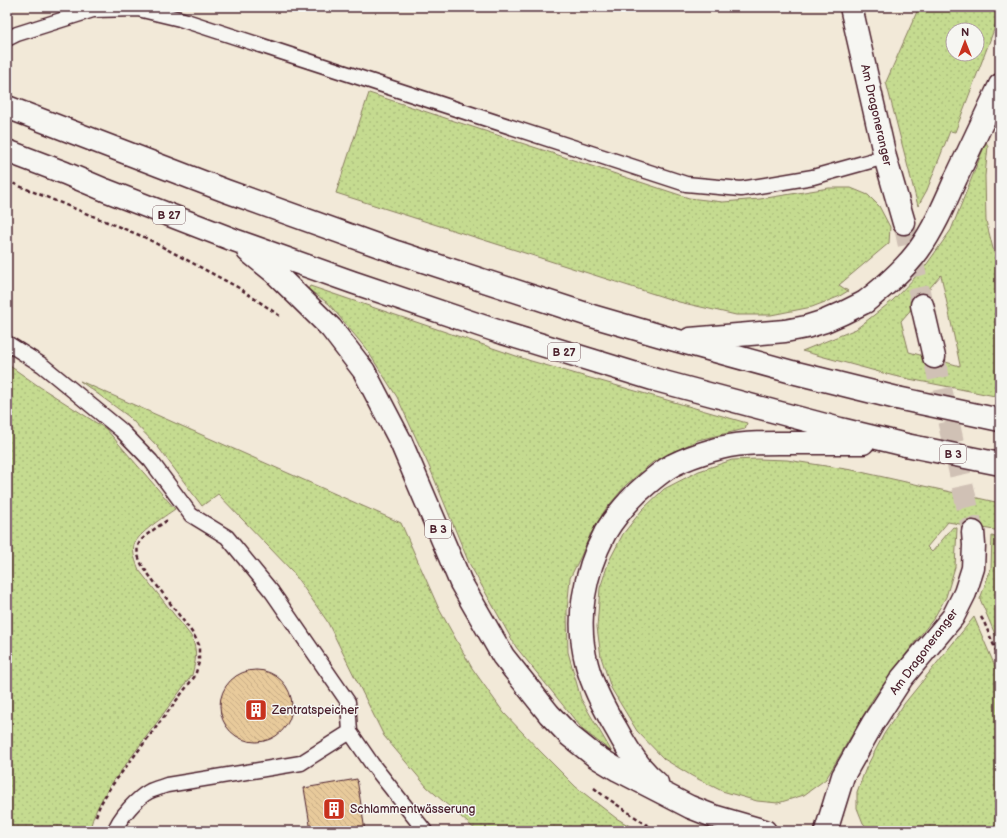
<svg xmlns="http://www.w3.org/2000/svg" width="1007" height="838" viewBox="0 0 1007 838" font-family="'Balsamiq Sans',sans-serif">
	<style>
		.grass { fill: url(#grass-dots); stroke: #887d5e; fill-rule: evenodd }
		.building { fill: url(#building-back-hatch); stroke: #4a1f2b }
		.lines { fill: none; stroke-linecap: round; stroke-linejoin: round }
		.street-tunnel { stroke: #d0c1b5; stroke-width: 22; stroke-dasharray: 22 11; stroke-linecap: butt }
		.lane-casing { stroke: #4a1f2b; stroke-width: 17 }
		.street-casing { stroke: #4a1f2b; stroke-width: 25 }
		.highway-casing { stroke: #4a1f2b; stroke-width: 25 }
		.path { stroke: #4a1f2b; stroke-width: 2.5; stroke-dasharray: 4 3; stroke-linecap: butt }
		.lane { stroke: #f6f6f2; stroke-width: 14 }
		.street { stroke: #f6f6f2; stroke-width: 22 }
		.highway { stroke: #f6f6f2; stroke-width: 22 }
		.highway-bridge-casing { stroke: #4a1f2b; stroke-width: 25; stroke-linecap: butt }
		.highway-bridge { stroke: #f6f6f2; stroke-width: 22 }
		.labels { text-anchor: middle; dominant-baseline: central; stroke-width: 3; stroke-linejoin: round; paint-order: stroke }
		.shield { fill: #f6f6f2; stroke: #7e6067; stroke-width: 1 }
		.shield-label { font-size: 11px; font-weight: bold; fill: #4a1f2b }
		.street-label { font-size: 12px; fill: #4a1f2b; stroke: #f6f6f2 }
		.poi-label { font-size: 12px; fill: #4a1f2b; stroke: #f6f6f2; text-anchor: start }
	</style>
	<defs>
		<pattern id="grass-dots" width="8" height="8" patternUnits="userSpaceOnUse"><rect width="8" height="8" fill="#c5db90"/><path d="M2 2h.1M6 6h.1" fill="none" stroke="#abbc7c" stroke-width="1.8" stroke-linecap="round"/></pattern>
		<pattern id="building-back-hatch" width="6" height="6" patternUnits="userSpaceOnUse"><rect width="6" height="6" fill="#e8ca9b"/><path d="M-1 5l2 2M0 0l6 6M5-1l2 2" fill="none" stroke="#c8ad86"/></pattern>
	</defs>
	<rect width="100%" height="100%" fill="#f2e9d8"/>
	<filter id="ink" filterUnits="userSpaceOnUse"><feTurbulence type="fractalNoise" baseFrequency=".025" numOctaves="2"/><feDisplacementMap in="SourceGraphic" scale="8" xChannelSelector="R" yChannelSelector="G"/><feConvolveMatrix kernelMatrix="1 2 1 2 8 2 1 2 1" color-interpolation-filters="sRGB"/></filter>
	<g filter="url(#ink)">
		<!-- grass -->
		<path class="grass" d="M919,7H1000V14L955,132L950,131L927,190L918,206L886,82ZM953,30H977V54H953Z
			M369,93L689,198L723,202L760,199L829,188H851L868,195L879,206L890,227L889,243L839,285L848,291L838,297L812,307L771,315H736L679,302L336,193Z
			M986,142L988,146L985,176L986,221L1000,276V397L894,376L802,351L856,329L892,301L924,268L951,230ZM941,275L960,365V366L909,352L901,321Z
			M310,286L531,361L747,423L745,429L698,440L653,462L626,485L605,510L590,535L581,556L570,578L567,611L568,652L581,699L612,752L583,730L516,647L469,563L429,466L397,397L367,350L329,304L308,289Z
			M7,364L40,387L106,429L175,509C164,517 138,533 134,545C132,553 136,562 139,570L191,636C198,651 196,660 192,675L109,787C101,801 92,815 90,831H7Z
			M80,381L401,523L439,609L472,668L504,713L540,751L576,787L616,818L638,831H477L427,787L384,736L327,621L292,571L218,494L202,506L158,447L128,416Z
			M757,459L787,460L852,470L1000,503V531L948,522L927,547L932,552L953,527L957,528L955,567L946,597L934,618L912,646L874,697L826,779L804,795L778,803L757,801L722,791L692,776L664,759L637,731L611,688L601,657L597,627L600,588L609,561L623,534L642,510L664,489L699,471L732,460Z
			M992,536L995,537L1000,541V646L980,599L991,568Z
			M974,617L1000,678V831H870L863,823L857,808V792L866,768L884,734L904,704Z"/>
		<!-- building -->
		<path class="building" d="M220 706a36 36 0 1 1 72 0a36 36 0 1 1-72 0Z
			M357,779L365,831H311L304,788Z"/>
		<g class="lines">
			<!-- street-tunnel -->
			<path class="street-tunnel" d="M904,223L922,305
				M934,357L973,532"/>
			<!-- lane casing -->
			<g class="lane-casing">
				<path id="lane" d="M7,39L17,34L93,10L138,9L180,19L686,184L741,189L813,177L885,157
					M7,343L42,365L121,430L151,461L191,515L227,537L272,592L348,702L350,732
					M115,831C118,819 138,797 150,791C155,789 161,787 167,785L301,763L350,732L372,764L425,831"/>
			</g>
			<!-- street casing -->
			<g class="street-casing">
				<path id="street" d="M851,7L885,157L904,223
					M922,305L934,357
					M826,831L843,776L873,723L902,678L953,617L965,593L973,568L974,545L973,532"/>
			</g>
			<!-- highway casing -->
			<g class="highway-casing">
				<path id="highway" d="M7,107L226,191L396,252L592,316L675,340L792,372L897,398
					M7,151L65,173L105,190L234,240L352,282L503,333L656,380L840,429L906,445
					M956,178L1000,85
					M248,251L274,272L331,328L364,371L400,440L461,583L503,656L549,714L570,736L595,756L618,770L690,807L713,816L765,831
					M690,339L785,331L806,327L825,321L843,313L865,302
					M657,783C651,778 645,772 640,766C631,755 624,743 617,730C605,710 593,688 587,665C575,621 584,573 605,533C614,518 625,505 637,493C648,483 660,472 673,465C685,459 699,454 713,450C738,442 765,443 791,443C815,443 839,443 863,443"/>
			</g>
			<!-- path -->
			<path class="path" d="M7,181L144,237L239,288L280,316
				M981,617L984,622L1000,660
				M594,788L604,796L656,831
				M96,816L100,805L110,788L195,676L199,662V645L194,635L143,567C140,561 136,553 138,546C140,537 161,525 169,519"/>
			<!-- lane -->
			<use href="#lane" class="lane"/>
			<!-- street -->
			<use href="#street" class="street"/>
			<!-- highway -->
			<use href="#highway" class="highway"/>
			<!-- highway-bridge casing -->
			<g class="highway-bridge-casing">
				<path id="highway-bridge" d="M865,302C884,287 903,271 918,251C934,229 945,203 956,178
					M897,398L1000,420
					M906,445L1000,464"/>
			</g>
			<!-- highway-bridge -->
			<use href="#highway-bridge" class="highway-bridge"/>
		</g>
	</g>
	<!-- icons -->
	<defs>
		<g id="building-square" transform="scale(1.15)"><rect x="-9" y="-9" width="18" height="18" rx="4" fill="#c8321e" stroke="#f6f6f2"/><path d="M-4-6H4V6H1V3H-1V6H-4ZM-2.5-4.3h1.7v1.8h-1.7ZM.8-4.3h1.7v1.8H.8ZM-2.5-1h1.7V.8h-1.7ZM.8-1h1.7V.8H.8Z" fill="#fff"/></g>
	</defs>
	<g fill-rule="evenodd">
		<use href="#building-square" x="256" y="710"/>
		<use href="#building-square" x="334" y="809"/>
	</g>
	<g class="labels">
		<!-- shield labels -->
		<g class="shield">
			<rect x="153" y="206" width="32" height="18" rx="3"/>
			<rect x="548" y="343" width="32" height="18" rx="3"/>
			<rect x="940" y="445" width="26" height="18" rx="3"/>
			<rect x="425" y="520" width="26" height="18" rx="3"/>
		</g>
		<g class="shield-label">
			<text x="169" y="215">B 27</text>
			<text x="564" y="352">B 27</text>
			<text x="953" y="454">B 3</text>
			<text x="438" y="529">B 3</text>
		</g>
		<!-- street labels -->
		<g class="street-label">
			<text transform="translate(876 115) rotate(77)">Am Dragoneranger</text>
			<text transform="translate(924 652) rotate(-53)">Am Dragoneranger</text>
		</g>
		<!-- poi labels -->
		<g class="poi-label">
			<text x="272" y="710">Zentratspeicher</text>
			<text x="350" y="809">Schlammentwässerung</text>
		</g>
	</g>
	<!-- margin -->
	<rect width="1007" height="838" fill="none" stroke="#f6f6f2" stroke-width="24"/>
	<rect x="12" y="12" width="983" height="814" fill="none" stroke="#4a1f2b" stroke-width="1.5" filter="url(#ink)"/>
	<!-- north arrow -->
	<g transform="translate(965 42)"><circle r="19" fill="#f6f6f2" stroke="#b1a0a2"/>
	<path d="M0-3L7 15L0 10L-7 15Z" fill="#c8321e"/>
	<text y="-6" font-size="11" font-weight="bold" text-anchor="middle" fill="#4a1f2b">N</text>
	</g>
</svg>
